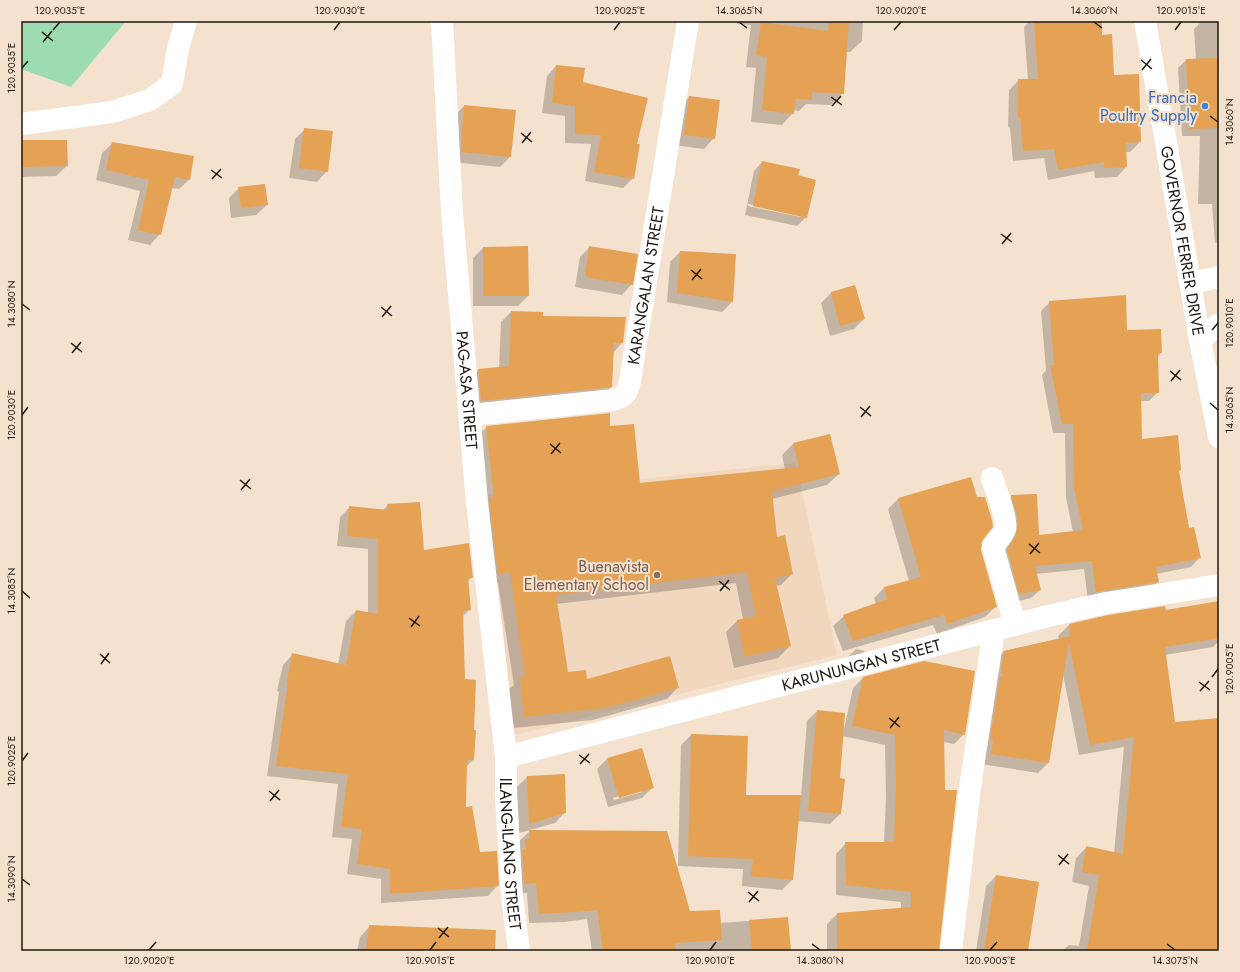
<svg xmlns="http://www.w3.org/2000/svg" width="1240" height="972" viewBox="0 0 1240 972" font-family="Jost,sans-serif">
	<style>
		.built { fill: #f0d7be }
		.green { fill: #9ddcb1 }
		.shadow { fill: #0003; fill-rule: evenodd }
		.building { fill: #e5a254 }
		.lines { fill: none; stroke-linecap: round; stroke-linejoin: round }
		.street { stroke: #fff; stroke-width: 22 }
		.secondary { stroke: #fff; stroke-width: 22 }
		.ticks { fill: none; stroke: #1d1710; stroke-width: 1.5 }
		.shop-dot { fill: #3f7fe0; stroke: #f5e2ce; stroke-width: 1.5 }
		.education-dot { fill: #8d6e63; stroke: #f5e2ce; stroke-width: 1.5 }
		.labels { text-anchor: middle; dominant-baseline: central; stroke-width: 4; stroke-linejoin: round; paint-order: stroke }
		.shop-label { font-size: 16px; fill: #366cbe; stroke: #f5e2ce; text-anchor: end }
		.street-label { font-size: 16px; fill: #1d1710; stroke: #f5e2ce }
		.education-label { font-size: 16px; fill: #785e54; stroke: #f5e2ce; text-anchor: end }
		.neatline { fill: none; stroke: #1d1710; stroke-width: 1.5 }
		.ticks-label { font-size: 10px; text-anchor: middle; fill: #1d1710 }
	</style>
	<rect width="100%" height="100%" fill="#f5e2ce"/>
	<!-- built -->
	<path class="built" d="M796,463L837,655L514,735L486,495Z"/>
	<!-- green -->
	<path class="green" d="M21,21H126L71,87L21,69Z"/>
	<!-- shadow -->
	<path class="shadow" d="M738,21H863L862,41L850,52H846L843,93L831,105L806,104L799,111L794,110L793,113L782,125L751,122L756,68L746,67L751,25L737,24Z
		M1030,21H1101V36L1113,76L1140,142L1130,152H1125L1126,167L1117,177L1095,178L1094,171L1048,180L1044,158L1013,161L1010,128L1008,127L1009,90L1019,80H1028L1024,27Z
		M1202,21H1219V242L1215,243L1212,204H1198L1200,136H1182L1178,68L1186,60H1196L1194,29Z
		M556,66L636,144L633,178L623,188L585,181L591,144L565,143V116L542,113L547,76Z
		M689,97L714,138L704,149L674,145L679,107Z
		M464,106L510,157L500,167L452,162L454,116Z
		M305,129L327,171L317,182L289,178L295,139Z
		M21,141H66L67,166L56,176L21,177Z
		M113,143L190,179L179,189L171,188L160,234L150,245L128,240L140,191L96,180L102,153Z
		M762,162L797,176L806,217L797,226L745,215L754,171ZM748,204L801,215V217L748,206Z
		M239,188L267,205L256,215L231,218L229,198Z
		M590,247L632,284L622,295L575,287L580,257Z
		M483,248L528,296L518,306H473V258Z
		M680,252L732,302L722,312L667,302L670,262Z
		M855,286L864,319L854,329L830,336L821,303L831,293Z
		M1050,302L1126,331L1161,353L1157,357L1158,392L1149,401H1140L1141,440L1180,470L1178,472L1189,529L1199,558L1191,567L1156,574L1158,582L1149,590L1088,601L1084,569L1036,574L1040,590L1031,598L1011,603L998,559L1007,547L1010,535L1003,505L1012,496L1038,536L1073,532L1066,497L1065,433H1053L1042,375L1046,370L1041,311Z
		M511,312L542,317L622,343L613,353L611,387L601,397L471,411L468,380L478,370L499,368L501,322Z
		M487,427H609L639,484L785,470L782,455L793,444L829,435L839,474L827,485L772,499L776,538L792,574L781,585L776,586L790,646L778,658L734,668L726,632L737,621L743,619L736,583L556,604L567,673L587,680L678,687L667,699L593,720L513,728L509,689L514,685L498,583L487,585L475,438Z
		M977,498L981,541L980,550L996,606L985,617L937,634L933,625L843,651L833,626L844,616L876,604L874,598L884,588L909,581L888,509L898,499Z
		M388,505L423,551L472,577L467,582L470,609L462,617L464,680L473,760L466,767L464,808L480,853L498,885L488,896L381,903V879L347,874L352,839L332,837L338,784L267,776L279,692L277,691L283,665L293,654L338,665L346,621L356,611L368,613V549L337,546L340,517L350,507L382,511Z
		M1165,611H1219V641L1213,647L1165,655L1174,723L1219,719V951H1062L1069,945L1079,946L1089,886L1072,882L1076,858L1087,847L1114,853L1124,747L1079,755L1063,674L1048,763L1038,773L981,764L993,662L1004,651L1059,639L1058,636L1069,625L1109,616Z
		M856,649L865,651L855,660L846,659Z
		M863,678L964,734L954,744L943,742L938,951H827V924L837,914L901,909V902L836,895V854L846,843H884L886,796L885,745L842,736L839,779L840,814L830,824L797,821L792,880L782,890L742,886L743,869L678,866L681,745L691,735L745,796H801L807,721L817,711L844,729L853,688Z
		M607,759L653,787L642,798L608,807L597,769ZM642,790V792L614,800L613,798Z
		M564,775L565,812L555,823L519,833L517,787L527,777Z
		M530,831L689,912L720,923L787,918L790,951H592L587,919L565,922L529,923L527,893L514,894L519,841Z
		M996,876L1027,951H976L986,886Z
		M370,926L398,951H357L360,937Z"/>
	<!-- building -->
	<path class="building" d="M829,21H849L844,94L812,92V100L796,99L794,114L762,110L767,57L756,55L761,22L828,31Z
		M1034,21H1102V35L1112,34L1114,75L1139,74L1141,142L1126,143L1127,167L1104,168V162L1058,170L1054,149L1023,151L1020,118H1018V79H1038Z
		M1217,58L1219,128L1189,129L1186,59Z
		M556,65L585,68L583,82L648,98L637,144H640L634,179L594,172L601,135L575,134V106L552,103Z
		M689,96L720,100L715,139L684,135Z
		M464,105L516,110L511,157L461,152V142Z
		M304,128L333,131L328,172L299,168Z
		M21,140H67L68,166L21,167Z
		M112,142L194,156L190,180L175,177L161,235L138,230L149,180L106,170Z
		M762,161L800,169L798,175L816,180L807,218L753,206Z
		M265,184L268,205L241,208L238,187Z
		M528,246L529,296H483V247Z
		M589,246L638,254L633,285L585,277Z
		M680,251L736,254L733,302L677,293Z
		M855,285L865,319L840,326L831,292Z
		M1126,295L1127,330L1161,329L1162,353H1158L1159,393H1141L1142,439L1178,435L1181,470L1179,471L1189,528L1194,527L1201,558L1156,567L1159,582L1096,592L1092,561L1035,566L1041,590L1019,594L1007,549L1015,537L1018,525L1017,515L1011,495L1037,494L1039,535L1083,530L1074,488L1073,424H1062L1050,365H1054L1049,301Z
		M511,311L543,312V316L626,317L623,343H614L612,387L481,401L478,369L509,366Z
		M610,413V426L634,424L640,483L799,467L793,443L830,434L840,474L772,491L777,537L785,535L793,574L775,578L791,646L745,657L737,620L756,616L747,572L556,595L568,672L586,670L587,679L670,656L679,688L605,708L524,717L520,677L525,676L510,572L498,574L489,498H494L486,426Z
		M971,477L977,497H985L992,520L993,527L982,541L981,550L997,607L947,624L944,615L853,641L843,615L887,599L884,587L921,577L898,498Z
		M420,502L424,550L469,543L473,578H468L471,610L463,611L465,679L476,680L474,730H476L474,760H467L466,807L472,806L480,852L497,851L499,886L390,894V869L357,864L362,829L341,827L348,774L276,766L288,682L287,681L292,653L346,665L356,610L378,614V539L347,536L349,506L388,510L387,504Z
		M1219,601V638L1165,647L1175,722L1219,718V951H1087L1099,875L1082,872L1086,846L1123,854L1134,737L1090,745L1069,643L1049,763L991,754L993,740L990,739L1000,676L1003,677L1001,668L1004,651L1070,636L1069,624L1108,615L1165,606L1166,610Z
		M924,661L975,671L965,735L944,730L945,790H957L939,951H837V913L911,907V892L846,885L845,842H894L896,786L895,735L852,726L863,677Z
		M817,710L845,713L840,778L845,779L841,814L808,811Z
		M691,734L748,736L746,795H801L793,880L751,876L753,859L688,856Z
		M642,748L654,788L619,798L607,758Z
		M565,774L566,813L529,824L527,776Z
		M529,830L667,831L690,911L720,910L722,940L675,943L676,951H603L597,910L576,912L539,914L536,883L524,884L522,850H526L525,839H530Z
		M996,875L1039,882L1028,951H984Z
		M788,917L791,951H752L749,920Z
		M369,925L496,930L495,951H366Z"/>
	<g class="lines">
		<!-- street -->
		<g class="street">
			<path id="s1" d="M442,21L452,213L477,502L506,757V795L512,897L519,951"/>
			<path d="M21,124L112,112L150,100L172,84L178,48L186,21"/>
			<path d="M1191,283L1219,277"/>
			<path d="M1200,340L1219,324"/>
			<path id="s2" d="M471,415L613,400C624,397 628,393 630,381L688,21"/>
			<path d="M992,478C995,488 1008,519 1005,529C1004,536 996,540 993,547L1015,625"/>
			<path id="s3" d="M506,757L1048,616L1106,603L1219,585"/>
			<path d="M951,951L970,787L994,630"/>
		</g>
		<!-- secondary -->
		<path class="secondary" id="s4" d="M1145,21L1200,340L1219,437"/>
	</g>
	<!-- ticks -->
	<path class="ticks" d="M739,22L747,28M1094,22L1102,28M53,30L60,22M334,30L340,22M614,30L620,22M894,30L901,22M1175,30L1181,22M42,32L53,41M43,42L52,31M1141,60L1152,69M22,68L28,61M1142,70L1151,59M831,97L842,105M832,106L841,96M1210,116L1218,122M521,133L532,142M522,143L531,132M211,170L222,178M212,179L221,169M1001,234L1012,242M1002,244L1011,233M691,270L702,279M692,280L701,269M22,304L30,310M381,307L392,316M382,317L391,306M1212,330L1218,323M71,343L82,352M72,353L81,342M1170,371L1181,380M1171,381L1180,370M1210,403L1218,410M860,407L871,416M22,415L28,407M861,417L870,406M550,444L561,453M551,454L560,443M240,480L251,489M241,490L250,479M1029,544L1040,553M1030,554L1039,543M719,581L730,590M22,591L30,598M720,591L729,580M409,618L420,626M411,627L419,616M100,654L110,663M101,664L109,653M1212,677L1218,669M1199,682L1210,690M1200,691L1209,681M889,718L900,727M890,728L899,717M579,755L590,763M22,761L28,753M580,764L589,754M269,791L280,800M270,801L279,790M1058,855L1069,864M1059,865L1068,854M22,879L30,885M748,892L759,901M749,902L758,891M438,928L449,937M439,938L448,927M812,944L820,950M1167,944L1175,950M149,950L156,942M430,950L436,942M710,950L716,942M990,950L997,942"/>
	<!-- markers -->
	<circle class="shop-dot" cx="1205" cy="106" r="4"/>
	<circle class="education-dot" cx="657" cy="575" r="4"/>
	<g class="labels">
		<!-- shop labels -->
		<g class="shop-label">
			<text x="1197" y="97">Francia<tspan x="1197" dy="18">Poultry Supply</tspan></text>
		</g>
		<!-- street labels -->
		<g class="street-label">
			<text stroke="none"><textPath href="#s4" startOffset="223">GOVERNOR FERRER DRIVE</textPath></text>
			<text stroke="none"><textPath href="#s2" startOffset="267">KARANGALAN STREET</textPath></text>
			<text stroke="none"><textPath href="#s1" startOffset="370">PAG-ASA STREET</textPath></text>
			<text stroke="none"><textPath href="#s3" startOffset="367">KARUNUNGAN STREET</textPath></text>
			<text stroke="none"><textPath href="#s1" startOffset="836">ILANG-ILANG STREET</textPath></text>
		</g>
		<!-- education labels -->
		<g class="education-label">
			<text x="649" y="566">Buenavista<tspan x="649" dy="18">Elementary School</tspan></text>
		</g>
	</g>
	<!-- border -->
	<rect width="1240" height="972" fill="none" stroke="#f5e2ce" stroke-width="44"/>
	<rect x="22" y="22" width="1196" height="928" class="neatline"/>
	<g class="ticks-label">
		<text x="60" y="14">120.9035°E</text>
		<text x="340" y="14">120.9030°E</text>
		<text x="620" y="14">120.9025°E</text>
		<text x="739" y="14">14.3065°N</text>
		<text x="901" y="14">120.9020°E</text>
		<text x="1094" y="14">14.3060°N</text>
		<text x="1181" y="14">120.9015°E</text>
		<text transform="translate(11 68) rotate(-90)" y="4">120.9035°E</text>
		<text transform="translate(1229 122) rotate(-90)" y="4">14.3060°N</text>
		<text transform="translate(11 304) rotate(-90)" y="4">14.3080°N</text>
		<text transform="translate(1229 323) rotate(-90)" y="4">120.9010°E</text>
		<text transform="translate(1229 410) rotate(-90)" y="4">14.3065°N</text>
		<text transform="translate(11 415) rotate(-90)" y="4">120.9030°E</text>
		<text transform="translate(11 591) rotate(-90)" y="4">14.3085°N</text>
		<text transform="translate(1229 669) rotate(-90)" y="4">120.9005°E</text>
		<text transform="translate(11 761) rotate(-90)" y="4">120.9025°E</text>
		<text transform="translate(11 879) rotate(-90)" y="4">14.3090°N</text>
		<text x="149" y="964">120.9020°E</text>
		<text x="430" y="964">120.9015°E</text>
		<text x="710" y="964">120.9010°E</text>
		<text x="820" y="964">14.3080°N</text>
		<text x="990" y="964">120.9005°E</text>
		<text x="1175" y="964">14.3075°N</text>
	</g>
</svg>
